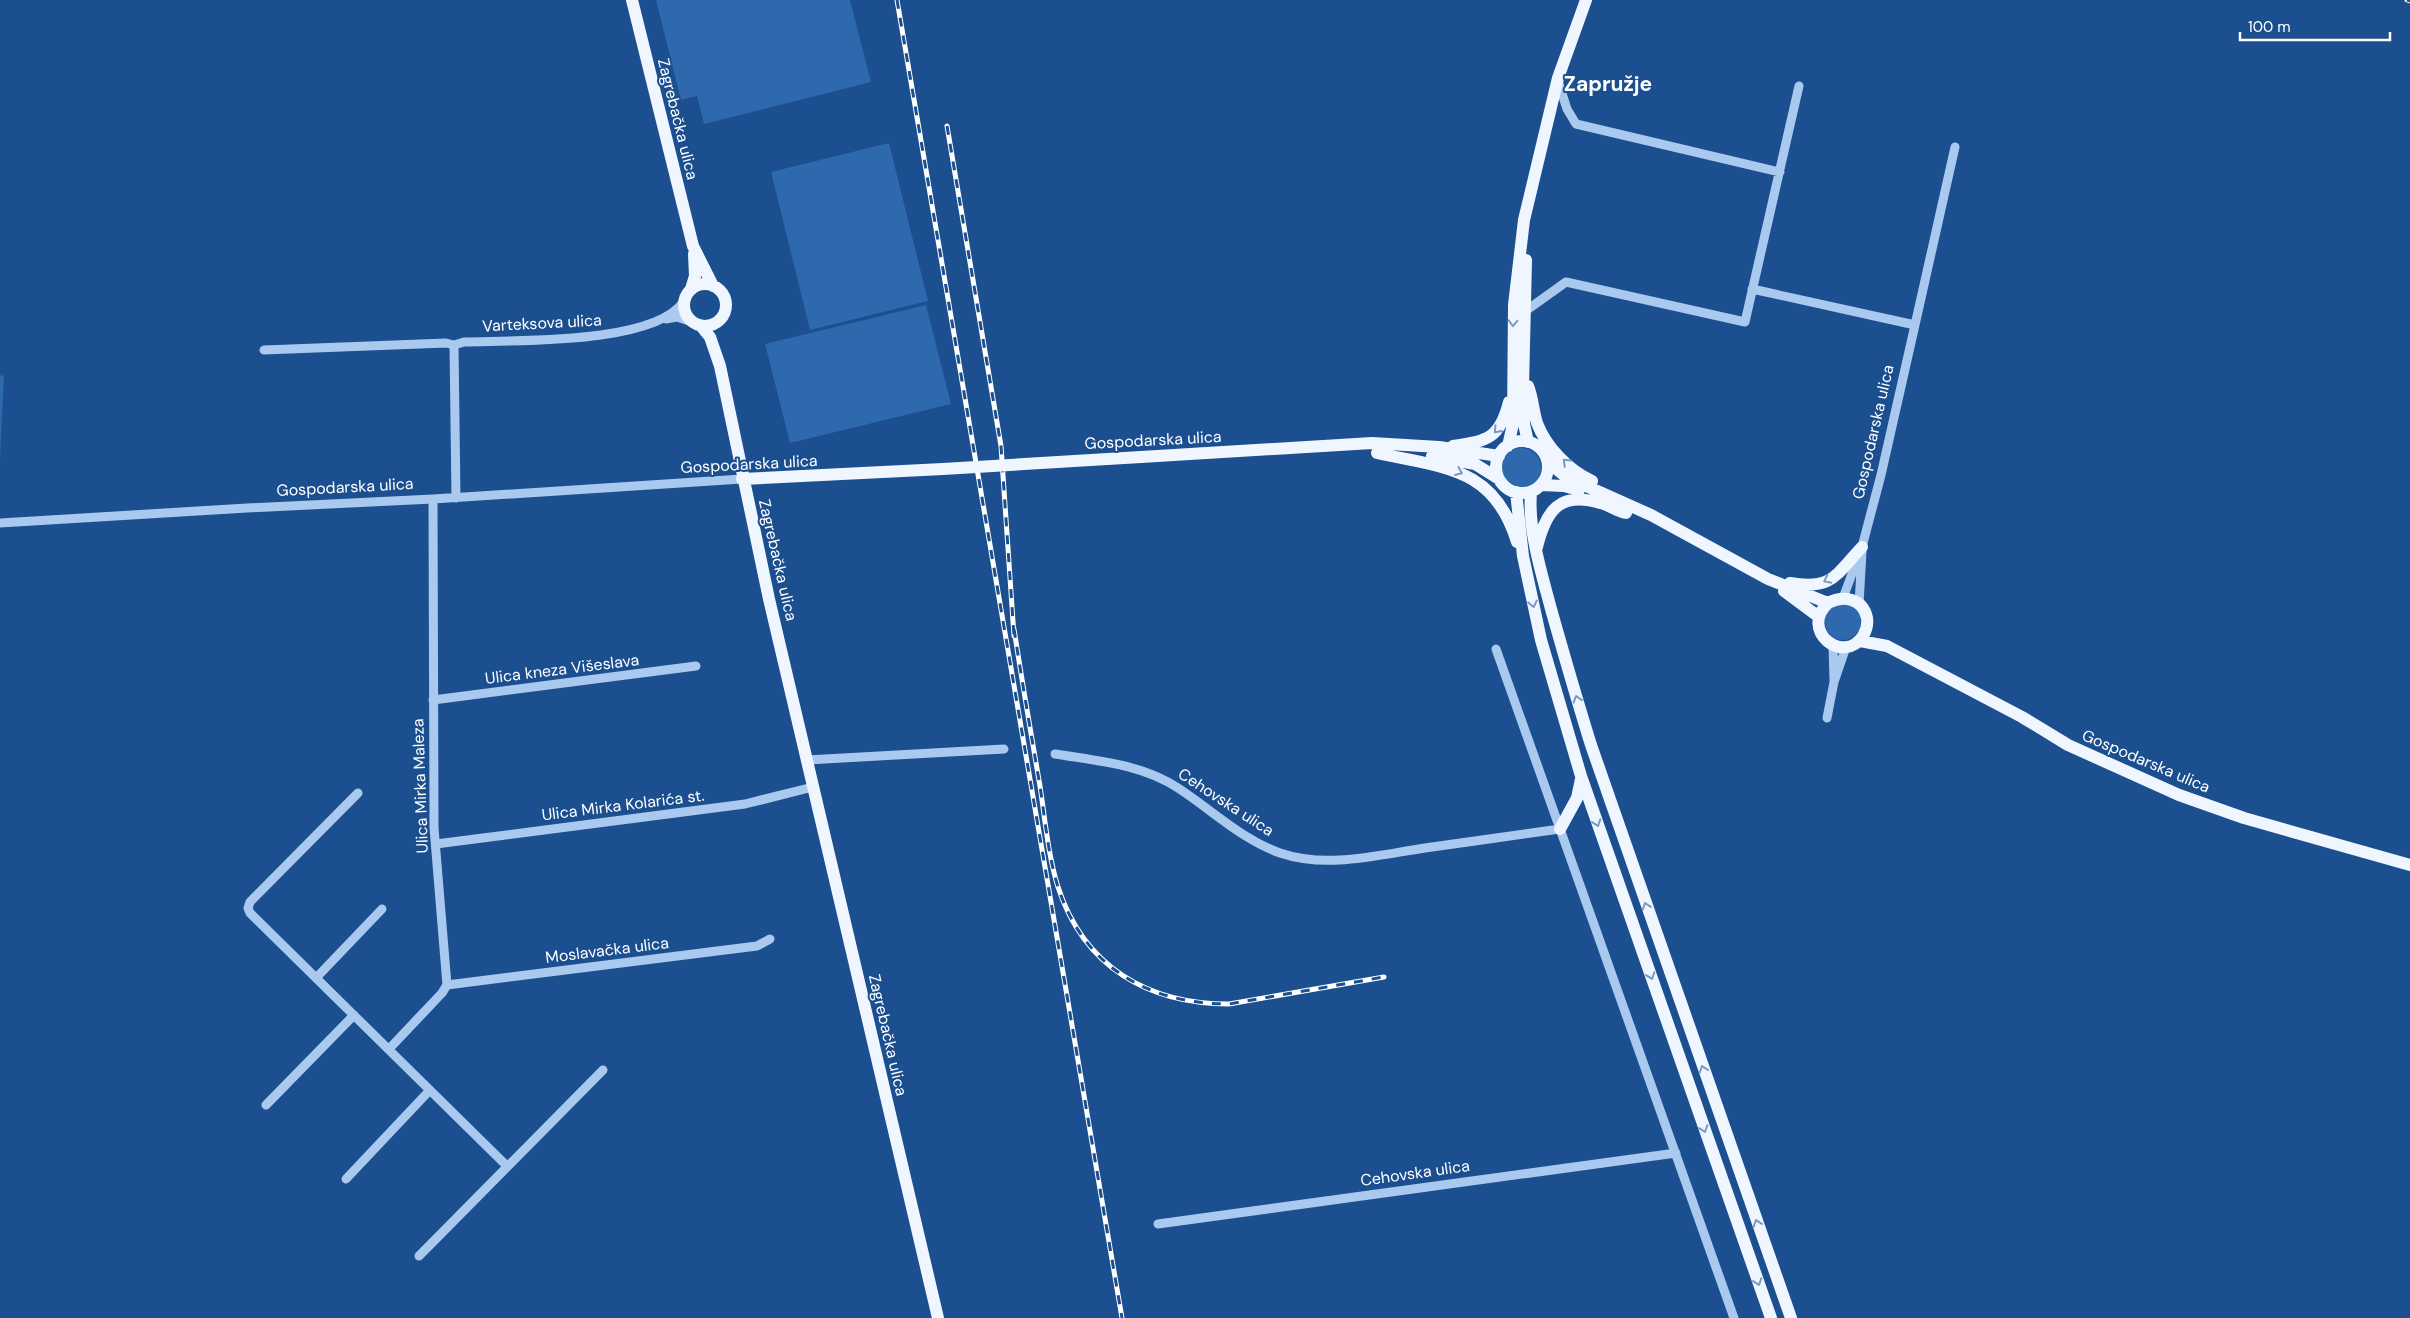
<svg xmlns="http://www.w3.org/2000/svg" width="2410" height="1318" viewBox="0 0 2410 1318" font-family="'DM Sans',sans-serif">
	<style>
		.green { fill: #2e69ad }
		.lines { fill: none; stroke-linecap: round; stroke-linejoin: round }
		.minor { stroke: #a9c9ee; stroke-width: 9 }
		.major { stroke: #f0f6ff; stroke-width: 12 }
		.rail-casing { stroke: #fff; stroke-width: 5 }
		.rail { stroke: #1b4f8f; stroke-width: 3; stroke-dasharray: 9; stroke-linecap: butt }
		.major-bridge { stroke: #f0f6ff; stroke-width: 12 }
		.oneway { stroke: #7b9ac1 }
		.labels { text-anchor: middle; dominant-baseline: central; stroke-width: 4; stroke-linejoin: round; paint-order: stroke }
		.street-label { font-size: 16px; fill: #fff; stroke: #1b4f8f }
		.district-label { font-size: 21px; font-weight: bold; fill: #fff; stroke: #1b4f8f }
	</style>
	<rect width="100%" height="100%" fill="#1b4f8f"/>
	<!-- green -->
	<path class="green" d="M656,0H850L871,82L704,124L697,96L681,100Z
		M889,143L928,301L810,330L771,172Z
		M926,305L951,404L790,443L765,344Z
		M0,375L4,376L0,460Z
		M1501 468a20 20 0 1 1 40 0a20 20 0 1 1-40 0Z
		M1825 622a18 18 0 1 1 36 0a18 18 0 1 1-36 0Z"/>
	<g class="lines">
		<!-- minor -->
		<path class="minor" d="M1558,81L1567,109L1576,124L1780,172
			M1752,289L1915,325L1881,475L1862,547L1843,598
			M1524,312L1566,282L1745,322L1799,86
			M666,319L677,317L692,322
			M1915,325L1955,147
			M264,350L446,343L454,345
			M456,498L454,345L464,342C514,340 655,345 684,301
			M0,523L247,508L433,499L742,479
			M1859,604L1862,552
			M1833,645L1834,681
			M1496,649L1734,1318
			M433,700L696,666
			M1827,718L1834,682L1846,647
			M1055,754C1098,761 1141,764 1178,788C1212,810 1241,839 1280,853C1327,869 1378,855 1425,848C1470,842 1515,835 1560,829
			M807,760L1004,749
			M358,793L250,902L248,908L250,913L507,1166
			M436,844L745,804L813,787
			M316,978L382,909
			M447,985L757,946L770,939
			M389,1049L442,993L447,985L434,828L433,499
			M266,1105L354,1015
			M346,1179L430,1090
			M1158,1224L1676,1153
			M419,1256L603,1070"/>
		<!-- major -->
		<path class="major" d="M632,0L693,246L713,286
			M1526,260L1523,387L1524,424L1528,442
			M684 305a21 21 0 1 1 42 0a21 21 0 1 1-42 0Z
			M691,289L695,276L694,254
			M701,326L710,337L720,366L769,599L938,1318
			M1528,386C1533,398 1533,411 1537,423C1546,447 1569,471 1592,481
			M1496 467a26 26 0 1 1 52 0a26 26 0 1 1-52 0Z
			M1453,446C1488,441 1500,438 1509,402
			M1508,446L1513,424L1514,305L1524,220L1558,78L1586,0
			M1377,453C1443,468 1494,466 1517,542
			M1432,456L1475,464L1499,479
			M1141,457L1372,443L1439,447L1499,456
			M1548,462L1566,477L1651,515L1768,579L1828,603C1843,595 1863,598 1867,618C1868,624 1866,631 1863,636C1843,666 1799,630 1828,603
			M742,479L943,469
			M1541,485L1564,486L1579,490
			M1516,492L1523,556L1541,640L1581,776L1771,1318
			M1531,492C1528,531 1541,571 1551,609C1564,655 1577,700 1591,745L1791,1318
			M1537,547C1546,511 1559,491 1600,503C1609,505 1617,511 1626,513
			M1790,583C1832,590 1835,576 1862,547
			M1784,591L1819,617
			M1860,641L1887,646L2022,717L2068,745L2179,795L2244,818L2410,865
			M1560,829L1577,798L1581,779"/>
		<!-- rail casing -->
		<g class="rail-casing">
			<path id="rail" d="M897,0L1122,1318
				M2407,0L2410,1
				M947,126L1001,446L1014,636
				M1014,629C1022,681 1031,734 1040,786C1045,819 1048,855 1058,887C1084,967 1148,1004 1229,1004L1384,977"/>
		</g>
		<!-- rail -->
		<use href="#rail" class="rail"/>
		<!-- major-bridge -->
		<path class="major-bridge" d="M943,469L1141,457"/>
	</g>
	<!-- one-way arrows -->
	<defs><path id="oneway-chevron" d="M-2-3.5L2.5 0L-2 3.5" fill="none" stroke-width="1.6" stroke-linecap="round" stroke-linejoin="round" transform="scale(1.25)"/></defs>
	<g class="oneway">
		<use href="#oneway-chevron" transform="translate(1513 323) rotate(92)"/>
		<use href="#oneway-chevron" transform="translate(1497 430) rotate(132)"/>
		<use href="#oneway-chevron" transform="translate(1566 462) rotate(-136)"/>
		<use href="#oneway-chevron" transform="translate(1459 472) rotate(24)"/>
		<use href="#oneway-chevron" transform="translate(1827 580) rotate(154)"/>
		<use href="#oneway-chevron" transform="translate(1533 604) rotate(78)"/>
		<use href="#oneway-chevron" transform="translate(1577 699) rotate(-107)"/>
		<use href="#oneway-chevron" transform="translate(1597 823) rotate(71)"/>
		<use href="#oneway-chevron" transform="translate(1646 906) rotate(-109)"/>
		<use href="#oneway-chevron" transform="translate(1651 976) rotate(71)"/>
		<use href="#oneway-chevron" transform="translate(1703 1069) rotate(-109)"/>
		<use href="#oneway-chevron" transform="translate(1704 1129) rotate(71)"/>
		<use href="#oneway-chevron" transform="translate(1757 1223) rotate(-109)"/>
		<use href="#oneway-chevron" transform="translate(1758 1282) rotate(71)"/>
	</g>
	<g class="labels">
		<!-- street labels -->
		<g class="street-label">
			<text transform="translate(678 119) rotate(76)">Zagrebačka ulica</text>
			<text transform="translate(542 323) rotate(-3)">Varteksova ulica</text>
			<text transform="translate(1873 432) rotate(-77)">Gospodarska ulica</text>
			<text transform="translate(1153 440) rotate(-3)">Gospodarska ulica</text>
			<text transform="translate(749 464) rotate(-3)">Gospodarska ulica</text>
			<text transform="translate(345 487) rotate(-3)">Gospodarska ulica</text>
			<text transform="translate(778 560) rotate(77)">Zagrebačka ulica</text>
			<text transform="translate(562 669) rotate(-7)">Ulica kneza Višeslava</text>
			<text transform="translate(2146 761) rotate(23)">Gospodarska ulica</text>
			<text transform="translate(420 786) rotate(-92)">Ulica Mirka Maleza</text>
			<text transform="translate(1226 802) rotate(33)">Cehovska ulica</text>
			<text transform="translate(623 805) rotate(-7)">Ulica Mirka Kolarića st.</text>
			<text transform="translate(607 950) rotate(-7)">Moslavačka ulica</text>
			<text transform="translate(888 1035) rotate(77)">Zagrebačka ulica</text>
			<text transform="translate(1415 1173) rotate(-8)">Cehovska ulica</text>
		</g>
		<!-- district labels -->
		<g class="district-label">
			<text x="1608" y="84">Zapružje</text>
		</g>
	</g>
	<!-- scale -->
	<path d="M2240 32v8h150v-8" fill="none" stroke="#ffffff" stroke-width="2.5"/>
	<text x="2248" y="32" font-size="15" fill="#ffffff" stroke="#1b4f8f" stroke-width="4" paint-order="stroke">100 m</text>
</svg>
